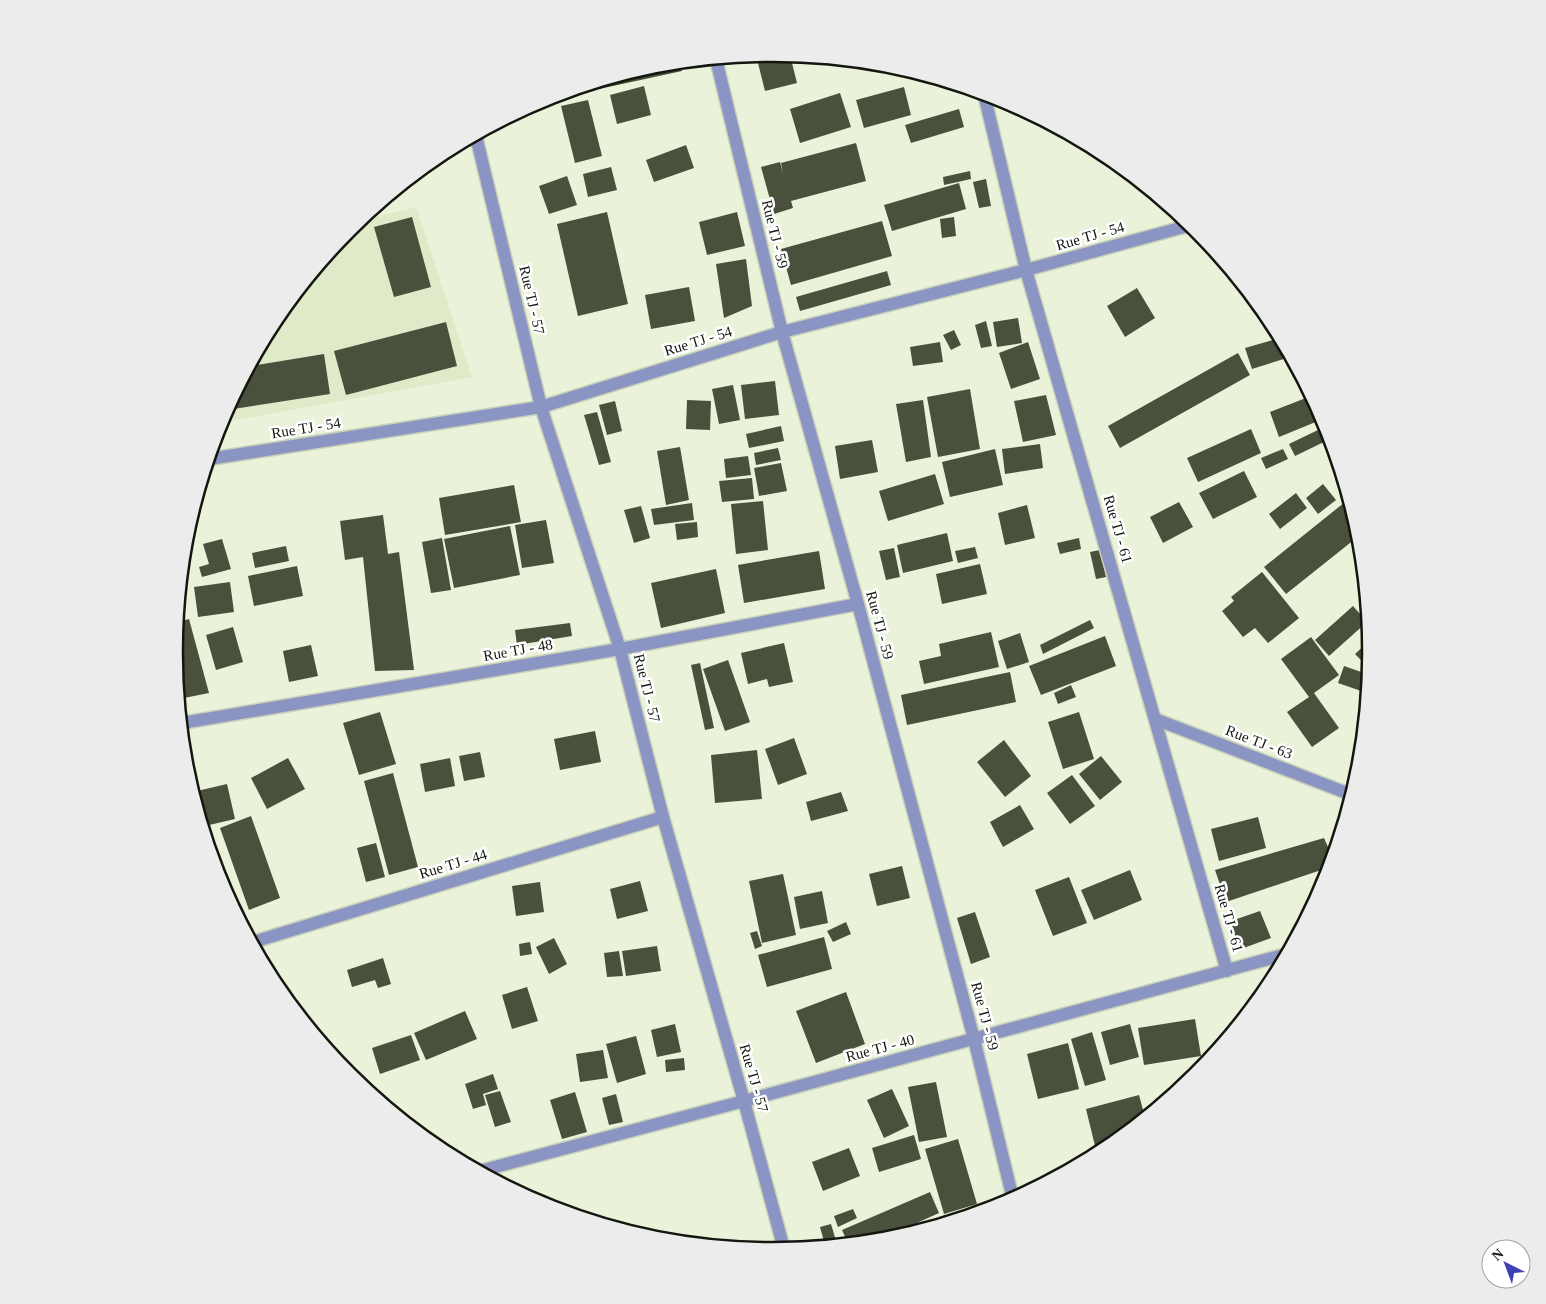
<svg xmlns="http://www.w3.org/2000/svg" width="1546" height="1304" viewBox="0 0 1546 1304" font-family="Georgia,serif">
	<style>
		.built { fill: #dfeac9 }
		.building { fill: #49503b }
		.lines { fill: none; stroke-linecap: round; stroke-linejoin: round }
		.minor-casing { stroke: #c8d0b9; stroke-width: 15 }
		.minor { stroke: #8b95c4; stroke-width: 12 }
		.labels { text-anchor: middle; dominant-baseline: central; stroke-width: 5; stroke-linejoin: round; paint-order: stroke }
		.street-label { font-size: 15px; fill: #14170f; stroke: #fff }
		.rim { fill: none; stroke: #14170f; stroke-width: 2.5 }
	</style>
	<rect width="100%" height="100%" fill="#eaf3d9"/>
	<!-- built -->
	<path class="built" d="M416,207L472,377L220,423L276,319L350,229L373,210L375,217Z"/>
	<!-- building -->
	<path class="building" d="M773,54L790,55L797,83L765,91L756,55Z
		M680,63L682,71L599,89L597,83L657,65Z
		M644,86L651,115L617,124L610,95Z
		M904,87L911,115L864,128L856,100Z
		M840,93L851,127L800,143L790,109Z
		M588,100L602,156L575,163L561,106Z
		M959,109L964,127L911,143L905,125Z
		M856,143L866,181L791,201L793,208L774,214L761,167L780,162L783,173L781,163Z
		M686,145L694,168L654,182L646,160Z
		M611,167L617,190L588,197L583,174Z
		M970,171L971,179L944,185L943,177Z
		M567,176L577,205L549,214L539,186Z
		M986,179L991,206L979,208L973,182Z
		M959,183L966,209L892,231L884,205Z
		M607,212L628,304L578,316L557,224Z
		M737,212L745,246L707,255L699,222Z
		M412,217L431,287L394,297L374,227Z
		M954,217L956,236L942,238L940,219Z
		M882,221L892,256L791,285L781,249Z
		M746,259L752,306L724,318L716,264Z
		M887,271L891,285L800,311L796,297Z
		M689,287L695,321L651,329L645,295Z
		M1137,288L1155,318L1125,337L1107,306Z
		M1018,318L1022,343L997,347L993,322Z
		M986,321L992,346L981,348L975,325Z
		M446,322L457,366L346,395L334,351Z
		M954,330L961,345L951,350L943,335Z
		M1280,338L1290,357L1252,369L1245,348Z
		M940,342L943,362L913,366L910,347Z
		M1028,342L1040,379L1011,389L999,353Z
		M1238,353L1250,375L1120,448L1108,426Z
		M324,354L330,394L227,410L251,366Z
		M775,381L779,415L745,419L741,385Z
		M733,385L740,420L719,424L712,389Z
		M970,389L980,449L938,457L927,397Z
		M1046,395L1056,435L1023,442L1014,401Z
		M1311,396L1323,419L1279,437L1270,412Z
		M687,400L711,401L710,430L686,429Z
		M923,400L931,457L906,462L896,404Z
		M615,401L622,431L607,435L599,405Z
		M597,412L611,462L599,465L584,415Z
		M781,426L784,441L749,448L746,434Z
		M1251,429L1261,453L1198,482L1187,458Z
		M1318,430L1324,442L1295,456L1289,444Z
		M872,440L878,472L840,479L835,446Z
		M1040,444L1043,468L1005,474L1002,449Z
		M680,447L689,500L666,505L657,451Z
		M778,448L781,460L756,465L754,453Z
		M995,449L1003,485L950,497L942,462Z
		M1283,449L1288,459L1266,469L1261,458Z
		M748,456L751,475L726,478L724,459Z
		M781,463L787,491L759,496L754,468Z
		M1244,471L1257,497L1213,519L1199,493Z
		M935,474L944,504L888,521L879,491Z
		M752,478L754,499L722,502L719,481Z
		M1323,484L1336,500L1318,514L1306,498Z
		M514,485L521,522L445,535L439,498Z
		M1296,493L1307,508L1280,529L1269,514Z
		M763,501L768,550L736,554L731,504Z
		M1179,502L1193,527L1163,543L1150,517Z
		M1345,502L1352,510L1360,535L1286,594L1264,567Z
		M692,503L694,520L654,525L651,509Z
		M1027,505L1035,538L1005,545L998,513Z
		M641,506L650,538L634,543L624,510Z
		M383,515L388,554L399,552L414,670L375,671L363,557L345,560L340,521Z
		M546,520L554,563L522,568L515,525Z
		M697,522L698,537L677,540L675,524Z
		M510,526L520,575L454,588L444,539Z
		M947,533L953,561L903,573L897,545Z
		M442,538L451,590L431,593L422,542Z
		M1079,538L1081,549L1060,554L1057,543Z
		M222,539L231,569L202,577L199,567L209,564L203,544Z
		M286,546L289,561L255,568L252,553Z
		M975,547L978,558L958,563L955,551Z
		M894,548L900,577L886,580L879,551Z
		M1100,550L1106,577L1096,579L1090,552Z
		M819,551L825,589L744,603L738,565Z
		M980,564L987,594L942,604L936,574Z
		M297,566L303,596L254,606L248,576Z
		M716,569L725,613L661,628L651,583Z
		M1262,572L1299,618L1268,643L1255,628L1243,637L1222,611L1234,601L1231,597Z
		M230,582L234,612L198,617L194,587Z
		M1353,606L1367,622L1329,656L1315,640Z
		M189,619L209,693L179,699L175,652L178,622Z
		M1090,620L1094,628L1043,654L1040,645Z
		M570,623L572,636L517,645L515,630Z
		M233,627L243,662L216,670L206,635Z
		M991,632L999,667L924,684L919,661L941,656L939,644Z
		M1020,633L1029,662L1007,669L998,641Z
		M1105,636L1116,666L1041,695L1029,666Z
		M1311,637L1339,675L1314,693L1339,728L1312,747L1287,712L1309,697L1281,659Z
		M1370,640L1371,652L1370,669L1355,654Z
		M784,643L793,682L769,687L767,679L748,684L741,653Z
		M311,645L318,676L289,682L283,651Z
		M728,660L750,722L725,731L703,669Z
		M700,663L714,728L705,730L691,665Z
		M1344,666L1367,674L1361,691L1338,683Z
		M1010,672L1016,702L907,725L901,695Z
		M1071,685L1076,697L1058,704L1054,693Z
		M380,712L396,764L359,775L343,723Z
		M1079,712L1094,759L1063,769L1048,722Z
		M595,731L601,762L560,770L554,739Z
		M794,738L807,774L778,785L765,749Z
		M1004,740L1031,776L1005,797L977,762Z
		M757,750L762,799L715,803L711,755Z
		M480,752L485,777L464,781L459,756Z
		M1101,756L1122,782L1100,800L1079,774Z
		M288,758L305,789L267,809L251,778Z
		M450,758L455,786L425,792L420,764Z
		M393,773L418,867L389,875L364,781Z
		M1072,775L1095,806L1070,824L1047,793Z
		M227,784L235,819L205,826L197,791Z
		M841,792L848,811L811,821L806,802Z
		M1020,805L1034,829L1003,847L990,822Z
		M251,816L280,898L249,910L220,828Z
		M1258,817L1266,848L1219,861L1211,829Z
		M1324,838L1333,858L1330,867L1226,902L1215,870Z
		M376,843L385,877L366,882L357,848Z
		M902,866L910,898L877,906L869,874Z
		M1130,870L1142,900L1094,920L1081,890Z
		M783,874L796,935L762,943L749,881Z
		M1069,877L1087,923L1053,936L1035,890Z
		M640,881L648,911L617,919L610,889Z
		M540,882L544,912L516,916L512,886Z
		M822,891L828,923L800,929L794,897Z
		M1260,911L1271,938L1238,950L1231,921Z
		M975,912L990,957L971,964L957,918Z
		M846,922L851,934L833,942L827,931Z
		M757,931L762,946L755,949L750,933Z
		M824,937L832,969L767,987L758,955Z
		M554,938L567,964L549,974L536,947Z
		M530,942L532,954L520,956L519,944Z
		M657,946L661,971L626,976L622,951Z
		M619,951L623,976L607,977L604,953Z
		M383,958L391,984L378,988L375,980L352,987L347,970Z
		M527,987L538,1021L512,1029L502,995Z
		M846,992L865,1044L816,1063L796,1011Z
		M465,1011L477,1039L426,1060L414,1033Z
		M1195,1019L1201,1056L1144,1065L1138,1028Z
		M675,1024L681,1052L657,1057L651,1030Z
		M1130,1024L1139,1057L1110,1065L1101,1032Z
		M1092,1032L1106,1080L1085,1086L1071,1039Z
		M411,1035L420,1060L380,1074L372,1048Z
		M636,1036L646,1074L617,1083L606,1044Z
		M1068,1043L1079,1089L1038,1099L1027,1054Z
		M603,1050L608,1078L580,1082L576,1054Z
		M684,1058L685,1070L666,1072L665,1060Z
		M493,1074L498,1089L483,1094L486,1105L473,1109L465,1084Z
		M936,1082L947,1137L919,1142L908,1087Z
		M892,1089L909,1126L884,1138L867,1100Z
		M500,1091L511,1122L495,1127L485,1095Z
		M575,1092L587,1132L562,1139L550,1100Z
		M616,1094L623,1122L609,1125L602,1098Z
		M1139,1095L1145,1117L1105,1150L1097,1154L1086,1109Z
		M914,1135L921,1159L879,1172L872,1148Z
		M958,1139L977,1204L944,1214L925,1149Z
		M849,1148L860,1176L823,1191L812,1162Z
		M930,1192L939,1213L879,1240L848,1243L842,1230Z
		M853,1209L857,1218L838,1227L834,1216Z
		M831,1224L837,1244L825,1245L820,1227Z"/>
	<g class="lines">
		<!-- minor casing -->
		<g class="minor-casing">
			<path id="minor" d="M716,59L782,332L858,604L974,1039L1013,1199
				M984,94L1026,270L1227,971
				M476,136L541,407L620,649L663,817L744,1101L784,1249
				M209,459L541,407L782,332L1026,270L1191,225
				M1155,719L1352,795
				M182,723L620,649L858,604
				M253,942L663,817
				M480,1171L744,1101L1287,954"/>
		</g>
		<!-- minor -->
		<use href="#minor" class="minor"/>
	</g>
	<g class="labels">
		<!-- street labels -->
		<g class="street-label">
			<text transform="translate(775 234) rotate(76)">Rue TJ - 59</text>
			<text transform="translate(1090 236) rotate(-16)">Rue TJ - 54</text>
			<text transform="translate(532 300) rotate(77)">Rue TJ - 57</text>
			<text transform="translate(698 341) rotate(-17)">Rue TJ - 54</text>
			<text transform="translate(306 428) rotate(-9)">Rue TJ - 54</text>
			<text transform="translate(1118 529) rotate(74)">Rue TJ - 61</text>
			<text transform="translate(880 625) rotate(75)">Rue TJ - 59</text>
			<text transform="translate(518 650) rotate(-10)">Rue TJ - 48</text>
			<text transform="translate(647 688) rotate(76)">Rue TJ - 57</text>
			<text transform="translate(1259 742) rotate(21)">Rue TJ - 63</text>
			<text transform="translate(453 864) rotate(-17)">Rue TJ - 44</text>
			<text transform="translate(1229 918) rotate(74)">Rue TJ - 61</text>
			<text transform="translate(985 1016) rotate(75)">Rue TJ - 59</text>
			<text transform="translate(880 1048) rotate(-15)">Rue TJ - 40</text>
			<text transform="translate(754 1078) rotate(74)">Rue TJ - 57</text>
		</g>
	</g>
	<!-- crop -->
	<path d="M0 0H1546V1304H0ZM772 62H773A589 589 0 0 1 1362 651V653A589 589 0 0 1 773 1242H772A589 589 0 0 1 183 653V651A589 589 0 0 1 772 62Z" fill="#ececec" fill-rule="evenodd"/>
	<path class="rim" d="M772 62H773A589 589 0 0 1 1362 651V653A589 589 0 0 1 773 1242H772A589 589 0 0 1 183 653V651A589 589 0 0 1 772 62Z"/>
	<!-- north arrow -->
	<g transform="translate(1506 1264) rotate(318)"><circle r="24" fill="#ffffff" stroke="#a1a29f"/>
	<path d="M0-4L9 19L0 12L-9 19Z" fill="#3c42b6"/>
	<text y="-8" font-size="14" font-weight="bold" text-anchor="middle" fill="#14170f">N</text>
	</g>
</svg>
